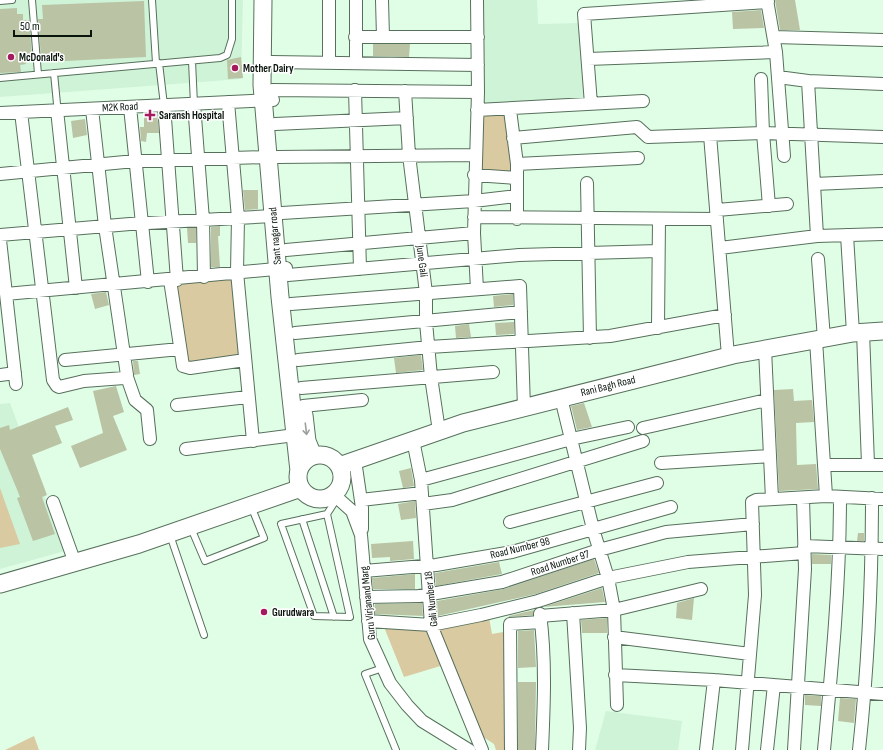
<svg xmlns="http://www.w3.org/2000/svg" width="883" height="750" viewBox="0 0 883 750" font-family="'Sofia Sans Condensed',sans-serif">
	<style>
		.built { fill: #cff3d7 }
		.green { fill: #d9caa1 }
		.building { fill: #bac3a4 }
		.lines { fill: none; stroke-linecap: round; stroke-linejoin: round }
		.lane-casing { stroke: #57705c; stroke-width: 8 }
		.street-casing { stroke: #57705c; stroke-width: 14 }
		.secondary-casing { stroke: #57705c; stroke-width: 19 }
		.lane { stroke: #fff; stroke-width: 6 }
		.street { stroke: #fff; stroke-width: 12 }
		.secondary { stroke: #fff; stroke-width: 17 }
		.oneway { stroke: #9da19e }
		.poi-dot { fill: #a5195e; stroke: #fff; stroke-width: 1.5 }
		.labels { text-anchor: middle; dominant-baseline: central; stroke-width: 3; stroke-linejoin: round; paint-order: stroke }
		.poi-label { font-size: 11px; font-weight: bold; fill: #09140c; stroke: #fff; text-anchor: start }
		.street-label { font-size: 11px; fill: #09140c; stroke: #fff }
	</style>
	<rect width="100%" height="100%" fill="#e0fee6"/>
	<!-- built -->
	<path class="built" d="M0,0H243L241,79L0,97Z
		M484,0H537L538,24L580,23L587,101L484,107Z
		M10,403L65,551L0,569V404Z
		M606,711L682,721L678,750H595Z"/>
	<!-- green -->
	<path class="green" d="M509,112L515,175L476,173L478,113Z
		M231,277L241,357L186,364L176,283Z
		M0,488L20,544L0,548Z
		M489,617L492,634L509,631L508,750H496L494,744L471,729L447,664L404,677L382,622Z
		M34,736L39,750H5Z"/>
	<!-- building -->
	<path class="building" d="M775,0H795L800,30H780Z
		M144,1L146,57L45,62V57H41L38,19H43L42,5Z
		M17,8V14H23V20H29L32,57L25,58L26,64L20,65L21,72L0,73V9Z
		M761,10L764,28L733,29L732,12Z
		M373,44H410L409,57L373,56Z
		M241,57L243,78L228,79L227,60Z
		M157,113L159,133H147L146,142L141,141L140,127H144V114Z
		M85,119L87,135L73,138L71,121Z
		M243,190H258V209L245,210Z
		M220,226V236H218L220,267H211V227Z
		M187,228H196V243H188Z
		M106,292L109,305L95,309L91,294Z
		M513,294V305L494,307L493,296Z
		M514,322V334L496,335L495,323Z
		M469,324L471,337L456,338L455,326Z
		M421,355L423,370L396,373L394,358Z
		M133,361H138L140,374L134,375Z
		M116,386L124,412L113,416L127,450L80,468L71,446L103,433L93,391Z
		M793,389L794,401L812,400L814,422L796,423L797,465L816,464L818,489L779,491L774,390Z
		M584,403L592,427L577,430L571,406Z
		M68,407L73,420L55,426L62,443L32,455L47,495L42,497L55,534L33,541L17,498L20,497L16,487L0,449V428L9,425L10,430Z
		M411,468L414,486L403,488L399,471Z
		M415,501L416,518L401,520L398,504Z
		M858,533H864V541H857Z
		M413,541L414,559L390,561V557L372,558L371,544Z
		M812,554L831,555V564H812Z
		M594,559L599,573L536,594L438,616L437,601L504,589Z
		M499,562L502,574L436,586L435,573Z
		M415,574V589H373L372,578Z
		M602,588L605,602L543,607Z
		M694,598L692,620L676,618L677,603Z
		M422,603L423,616L375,614V604Z
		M534,610L533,615L509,617V616Z
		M607,618V633H582L581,620Z
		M534,630L536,667L518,668V631Z
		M518,682H536L535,750H518Z
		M805,695L821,696V706L805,705Z
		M840,698L856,699L854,723L838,721Z"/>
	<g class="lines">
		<!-- lane casing -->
		<g class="lane-casing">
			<path id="lane" d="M32,0L38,74
				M152,0L156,63
				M0,1L12,0
				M192,61L194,104
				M159,63L164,105
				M54,73L57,104
				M0,78L220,58L227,55L232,39V0
				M327,514L350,617L314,616L281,524Z
				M327,514L338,497
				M302,519L334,617
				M191,528L205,561L264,538L251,506
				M170,535L204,635
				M383,668L365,674L396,750"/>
		</g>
		<!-- street casing -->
		<g class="street-casing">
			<path id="street" d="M382,0L383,37
				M477,0L478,92L474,233L477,289
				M767,0L776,52L784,156
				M355,37H478
				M774,37L883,40
				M588,59L776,52
				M271,62L478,65
				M329,63V0
				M356,63V0
				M778,77L808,81L817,236
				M761,79L763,133L769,206
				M808,81L883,84
				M272,90L478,92
				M355,90L360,269
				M405,91L409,155L426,293V322L431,377L439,431
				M228,102L238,218L237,272L253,441
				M194,104L203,220L204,277
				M591,104L584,14L768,2
				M164,105L177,280
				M130,107L148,282
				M57,110L76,288
				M477,110L643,101
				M510,110L517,164V219
				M21,112L53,380L57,386L59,387L84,381L124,378L127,375L105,226L92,109
				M0,113L273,100
				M275,124L407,118
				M710,135L728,356
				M513,138L637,127L648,137L763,133L883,137
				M277,157L475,155
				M517,164L638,158
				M0,174L135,161L268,157
				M474,175L517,178
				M587,183L590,338
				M814,184L883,181
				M717,210L787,204
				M282,213L474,201L517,196
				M474,217L717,219
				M0,235L130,224L273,216
				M847,235L853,333
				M0,240L16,384
				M720,248L817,236L883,234
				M286,250L474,233
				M818,259L824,339
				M288,275L519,255L658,251
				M170,280L183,366L190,368L245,360
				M6,294L286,268
				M291,304L520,286L524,408
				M658,328L659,219
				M863,332L868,464
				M295,333L521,312
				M816,340L826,496
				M765,349L772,499
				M65,360L180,349
				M298,360L429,347L610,336L725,315
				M0,375L15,373
				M127,377L135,400L147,410L150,439
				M301,388L493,372
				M561,398L593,529L608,578L614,610L617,705
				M177,405L248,397
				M303,406L362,400
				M643,428L767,400
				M413,440L421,480L431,625L482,750
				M186,449L295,435
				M355,460L362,508V529
				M661,463L770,456
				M824,465H883
				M421,480L571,439L628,427
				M333,494L352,511L361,535L370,639L390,683L407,705L422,721L469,750
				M361,500L422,493
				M53,502L75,563
				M423,504L452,500L643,441
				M510,522L657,483
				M804,546L883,549
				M364,571L436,565L512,552L671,507
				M366,597L419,596L502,582L599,550L666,532L753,524
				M573,613L580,728L579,750
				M540,614C546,659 544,704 542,750
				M540,616L614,610L701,589
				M368,621L431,625L481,615L538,601L608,578L688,562L804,553
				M614,637L750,654
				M615,675L714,680L883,694
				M511,750L510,624L541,622
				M706,750L714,680
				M742,750L755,595L752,502L756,500L826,496L883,499
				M767,750L774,685
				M794,750L805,569L803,498
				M824,750C832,666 840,581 840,497
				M859,750C868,666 872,582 872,498"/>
		</g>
		<!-- secondary casing -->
		<g class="secondary-casing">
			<path id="secondary" d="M263,0L262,85L280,297L299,471
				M304,415L307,441L313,456
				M298 477a22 22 0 1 1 44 0a22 22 0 1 1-44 0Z
				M339,466L463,423L733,355L853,333L883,331
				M0,584L139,544L301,488"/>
		</g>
		<!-- lane -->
		<use href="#lane" class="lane"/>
		<!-- street -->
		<use href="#street" class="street"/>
		<!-- secondary -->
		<use href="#secondary" class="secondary"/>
	</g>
	<!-- one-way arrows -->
	<defs><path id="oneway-shaft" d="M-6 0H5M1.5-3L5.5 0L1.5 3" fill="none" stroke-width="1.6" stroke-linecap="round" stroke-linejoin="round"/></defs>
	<use class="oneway" href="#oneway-shaft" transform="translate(306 429) rotate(83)"/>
	<!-- markers -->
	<g class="poi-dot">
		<circle cx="11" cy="57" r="4"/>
		<circle cx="235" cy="68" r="4"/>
		<path d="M148 109h4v4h4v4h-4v4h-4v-4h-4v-4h4z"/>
		<circle cx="264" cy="612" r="4"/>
	</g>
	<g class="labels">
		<!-- poi labels -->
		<g class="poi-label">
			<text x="19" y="57">McDonald's</text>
			<text x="243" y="68">Mother Dairy</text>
			<text x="159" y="115">Saransh Hospital</text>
			<text x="272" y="612">Gurudwara</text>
		</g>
		<!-- street labels -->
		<g class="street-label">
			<text transform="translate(120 107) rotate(-3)">M2K Road</text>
			<text transform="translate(275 236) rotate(-95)">Sant nagar road</text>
			<text transform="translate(422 261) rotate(83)">June Gali</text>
			<text transform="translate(608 386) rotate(-14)">Rani Bagh Road</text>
			<text transform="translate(520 548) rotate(-14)">Road Number 98</text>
			<text transform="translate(560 563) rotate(-18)">Road Number 97</text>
			<text transform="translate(431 599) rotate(-96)">Gali Number 18</text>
			<text transform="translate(368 603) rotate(-96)">Guru Virjanand Marg</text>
		</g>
	</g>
	<!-- scale -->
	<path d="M14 30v6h77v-6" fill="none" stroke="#09140c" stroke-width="2"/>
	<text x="20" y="30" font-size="12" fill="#09140c" stroke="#ffffff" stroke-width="3" paint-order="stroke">50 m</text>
</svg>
